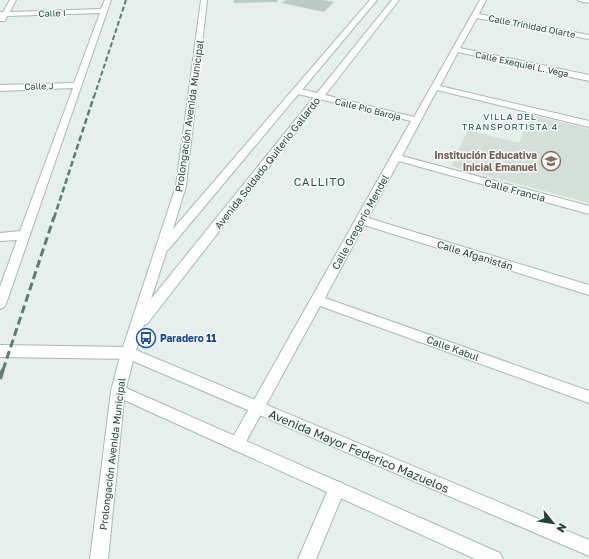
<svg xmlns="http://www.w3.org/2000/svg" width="589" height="559" viewBox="0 0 589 559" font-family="'Golos Text',sans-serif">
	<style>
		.built { fill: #d4dfda }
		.building { fill: #bbcac4 }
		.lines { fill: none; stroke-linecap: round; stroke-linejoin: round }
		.street-casing { stroke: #a8b8b2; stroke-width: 2 }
		.secondary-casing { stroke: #a4bbb3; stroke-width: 2 }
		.street { fill: #fff; fill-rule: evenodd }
		.secondary { fill: #fff; fill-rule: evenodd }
		.rail-far3 { stroke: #5f7d75; stroke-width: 2; stroke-dasharray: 5 2.5; stroke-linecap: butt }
		.rail-far2 { stroke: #5f7d75; stroke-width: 2.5; stroke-dasharray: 6 3; stroke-linecap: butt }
		.rail-far1 { stroke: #5f7d75; stroke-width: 3; stroke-dasharray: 8 4; stroke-linecap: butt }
		.rail { stroke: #5f7d75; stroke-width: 4; stroke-dasharray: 10 5; stroke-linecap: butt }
		.labels { text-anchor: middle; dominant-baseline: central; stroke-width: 3; stroke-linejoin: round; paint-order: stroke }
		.far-street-label { font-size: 9px; fill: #24423a; stroke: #f7fbf9 }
		.far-neighbourhood-label { font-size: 9px; letter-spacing: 1px; fill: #1f5548; stroke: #f7fbf9 }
		.street-label { font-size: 10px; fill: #24423a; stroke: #f7fbf9 }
		.education-label { font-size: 10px; font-weight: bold; fill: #785e54; stroke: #f7fbf9; text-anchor: end }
		.transit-label { font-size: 10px; font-weight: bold; fill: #164399; stroke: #f7fbf9; text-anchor: start }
		.neighbourhood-label { font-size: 11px; letter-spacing: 1px; fill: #1f5548; stroke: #f7fbf9 }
		.near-street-label { font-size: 12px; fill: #24423a; stroke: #f7fbf9 }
	</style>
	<rect width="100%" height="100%" fill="#e6efeb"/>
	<!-- built -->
	<path class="built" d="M530,115L589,129V203L451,166L468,130L519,143Z"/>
	<!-- building -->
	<path class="building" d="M234,0H277L278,2L233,3Z
		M286,0H323L334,2L324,12L282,3Z"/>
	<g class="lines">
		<!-- street casing -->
		<g class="street-casing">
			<path id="street" d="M10,0H16L10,12L101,9L105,0H111L6,304L4,307L0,309V287L17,240L0,241V233L20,231L73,88L0,91V85L74,83L100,13L7,16L5,21H0V12H3Z
				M480,0H486L479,14L589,35V39L477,18L460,48L589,75V81L458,52L440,86L589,121V127L437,90L402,156L589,206V214L399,161L368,218L589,285V295L364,225L325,298L589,391V403L320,306L242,449L237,451L232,449L230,444L232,439L411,121L294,93L293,91L297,88L414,117Z
				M0,345L128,347L133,349L135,353L133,357L128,359L0,357Z
				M337,481L343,483L345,489L316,559H298L331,483Z"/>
		</g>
		<!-- secondary casing -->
		<g class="secondary-casing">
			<path id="secondary" d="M201,0H207L186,186L173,229L370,0H377L169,249L167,250L151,299L392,0H399L147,324L144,325L136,350L589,540V556L133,361L126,388L500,553L503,559H475L124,400L108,559H90L111,391L121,353L176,186Z
				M578,0H589V3L579,1Z"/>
		</g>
		<!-- street -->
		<use href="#street" class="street"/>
		<!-- secondary -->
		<use href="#secondary" class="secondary"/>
		<!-- rail-far3 -->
		<path class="rail-far3" d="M94,97L126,0"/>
		<!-- rail-far2 -->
		<path class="rail-far2" d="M54,218L94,96"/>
		<!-- rail-far1 -->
		<path class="rail-far1" d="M3,370L54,217"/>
		<!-- rail -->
		<path class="rail" d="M0,379L3,369"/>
	</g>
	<!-- icons -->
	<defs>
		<g id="school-ring" transform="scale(1)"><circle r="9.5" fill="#f7fbf9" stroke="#8d6e63" stroke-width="1.5"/><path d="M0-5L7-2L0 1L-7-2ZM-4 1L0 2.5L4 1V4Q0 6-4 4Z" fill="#8d6e63"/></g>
		<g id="bus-ring" transform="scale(1)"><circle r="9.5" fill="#f7fbf9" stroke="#1a4fb4" stroke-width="1.5"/><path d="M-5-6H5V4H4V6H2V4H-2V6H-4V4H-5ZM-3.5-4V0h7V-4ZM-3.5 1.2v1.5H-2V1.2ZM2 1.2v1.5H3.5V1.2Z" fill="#1a4fb4"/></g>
	</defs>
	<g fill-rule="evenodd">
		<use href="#school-ring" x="551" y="161"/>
		<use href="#bus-ring" x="146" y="338"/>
	</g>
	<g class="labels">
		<!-- far-street labels -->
		<g class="far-street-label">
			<text transform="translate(52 13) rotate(-2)">Calle I</text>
			<text transform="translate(532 26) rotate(11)">Calle Trinidad Olarte</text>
			<text transform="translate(522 64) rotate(12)">Calle Exequiel L. Vega</text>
			<text transform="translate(39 86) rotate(-2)">Calle J</text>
			<text transform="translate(368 109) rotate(14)">Calle Pio Baroja</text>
		</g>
		<!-- far-neighbourhood labels -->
		<g class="far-neighbourhood-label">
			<text x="510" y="116">VILLA DEL<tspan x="510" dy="10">TRANSPORTISTA 4</tspan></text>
		</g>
		<!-- street labels -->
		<g class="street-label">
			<text transform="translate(189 116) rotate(-82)">Prolongación Avenida Municipal</text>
			<text transform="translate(267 163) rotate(-52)">Avenida Soldado Quiterio Gallardo</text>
			<text transform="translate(515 190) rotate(15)">Calle Francia</text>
			<text transform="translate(360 222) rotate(-61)">Calle Gregorio Mendel</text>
			<text transform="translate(475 255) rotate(17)">Calle Afganistán</text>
			<text transform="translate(453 348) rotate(20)">Calle Kabul</text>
			<text transform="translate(112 454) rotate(-83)">Prolongación Avenida Municipal</text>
		</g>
		<!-- education labels -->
		<g class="education-label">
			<text x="537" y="155">Institución Educativa<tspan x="537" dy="12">Inicial Emanuel</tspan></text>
		</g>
		<!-- transit labels -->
		<g class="transit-label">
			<text x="160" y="338">Paradero 11</text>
		</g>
		<!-- neighbourhood labels -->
		<g class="neighbourhood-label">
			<text x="320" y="181">CALLITO</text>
		</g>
		<!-- near-street labels -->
		<g class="near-street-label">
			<text transform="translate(359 451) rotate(23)">Avenida Mayor Federico Mazuelos</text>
		</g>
	</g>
	<!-- north arrow -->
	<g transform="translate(553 523) rotate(120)" stroke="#f7fbf9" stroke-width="3" paint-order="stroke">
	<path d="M0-3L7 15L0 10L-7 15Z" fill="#24423a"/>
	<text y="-6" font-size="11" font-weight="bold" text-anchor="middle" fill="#24423a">N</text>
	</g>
</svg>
